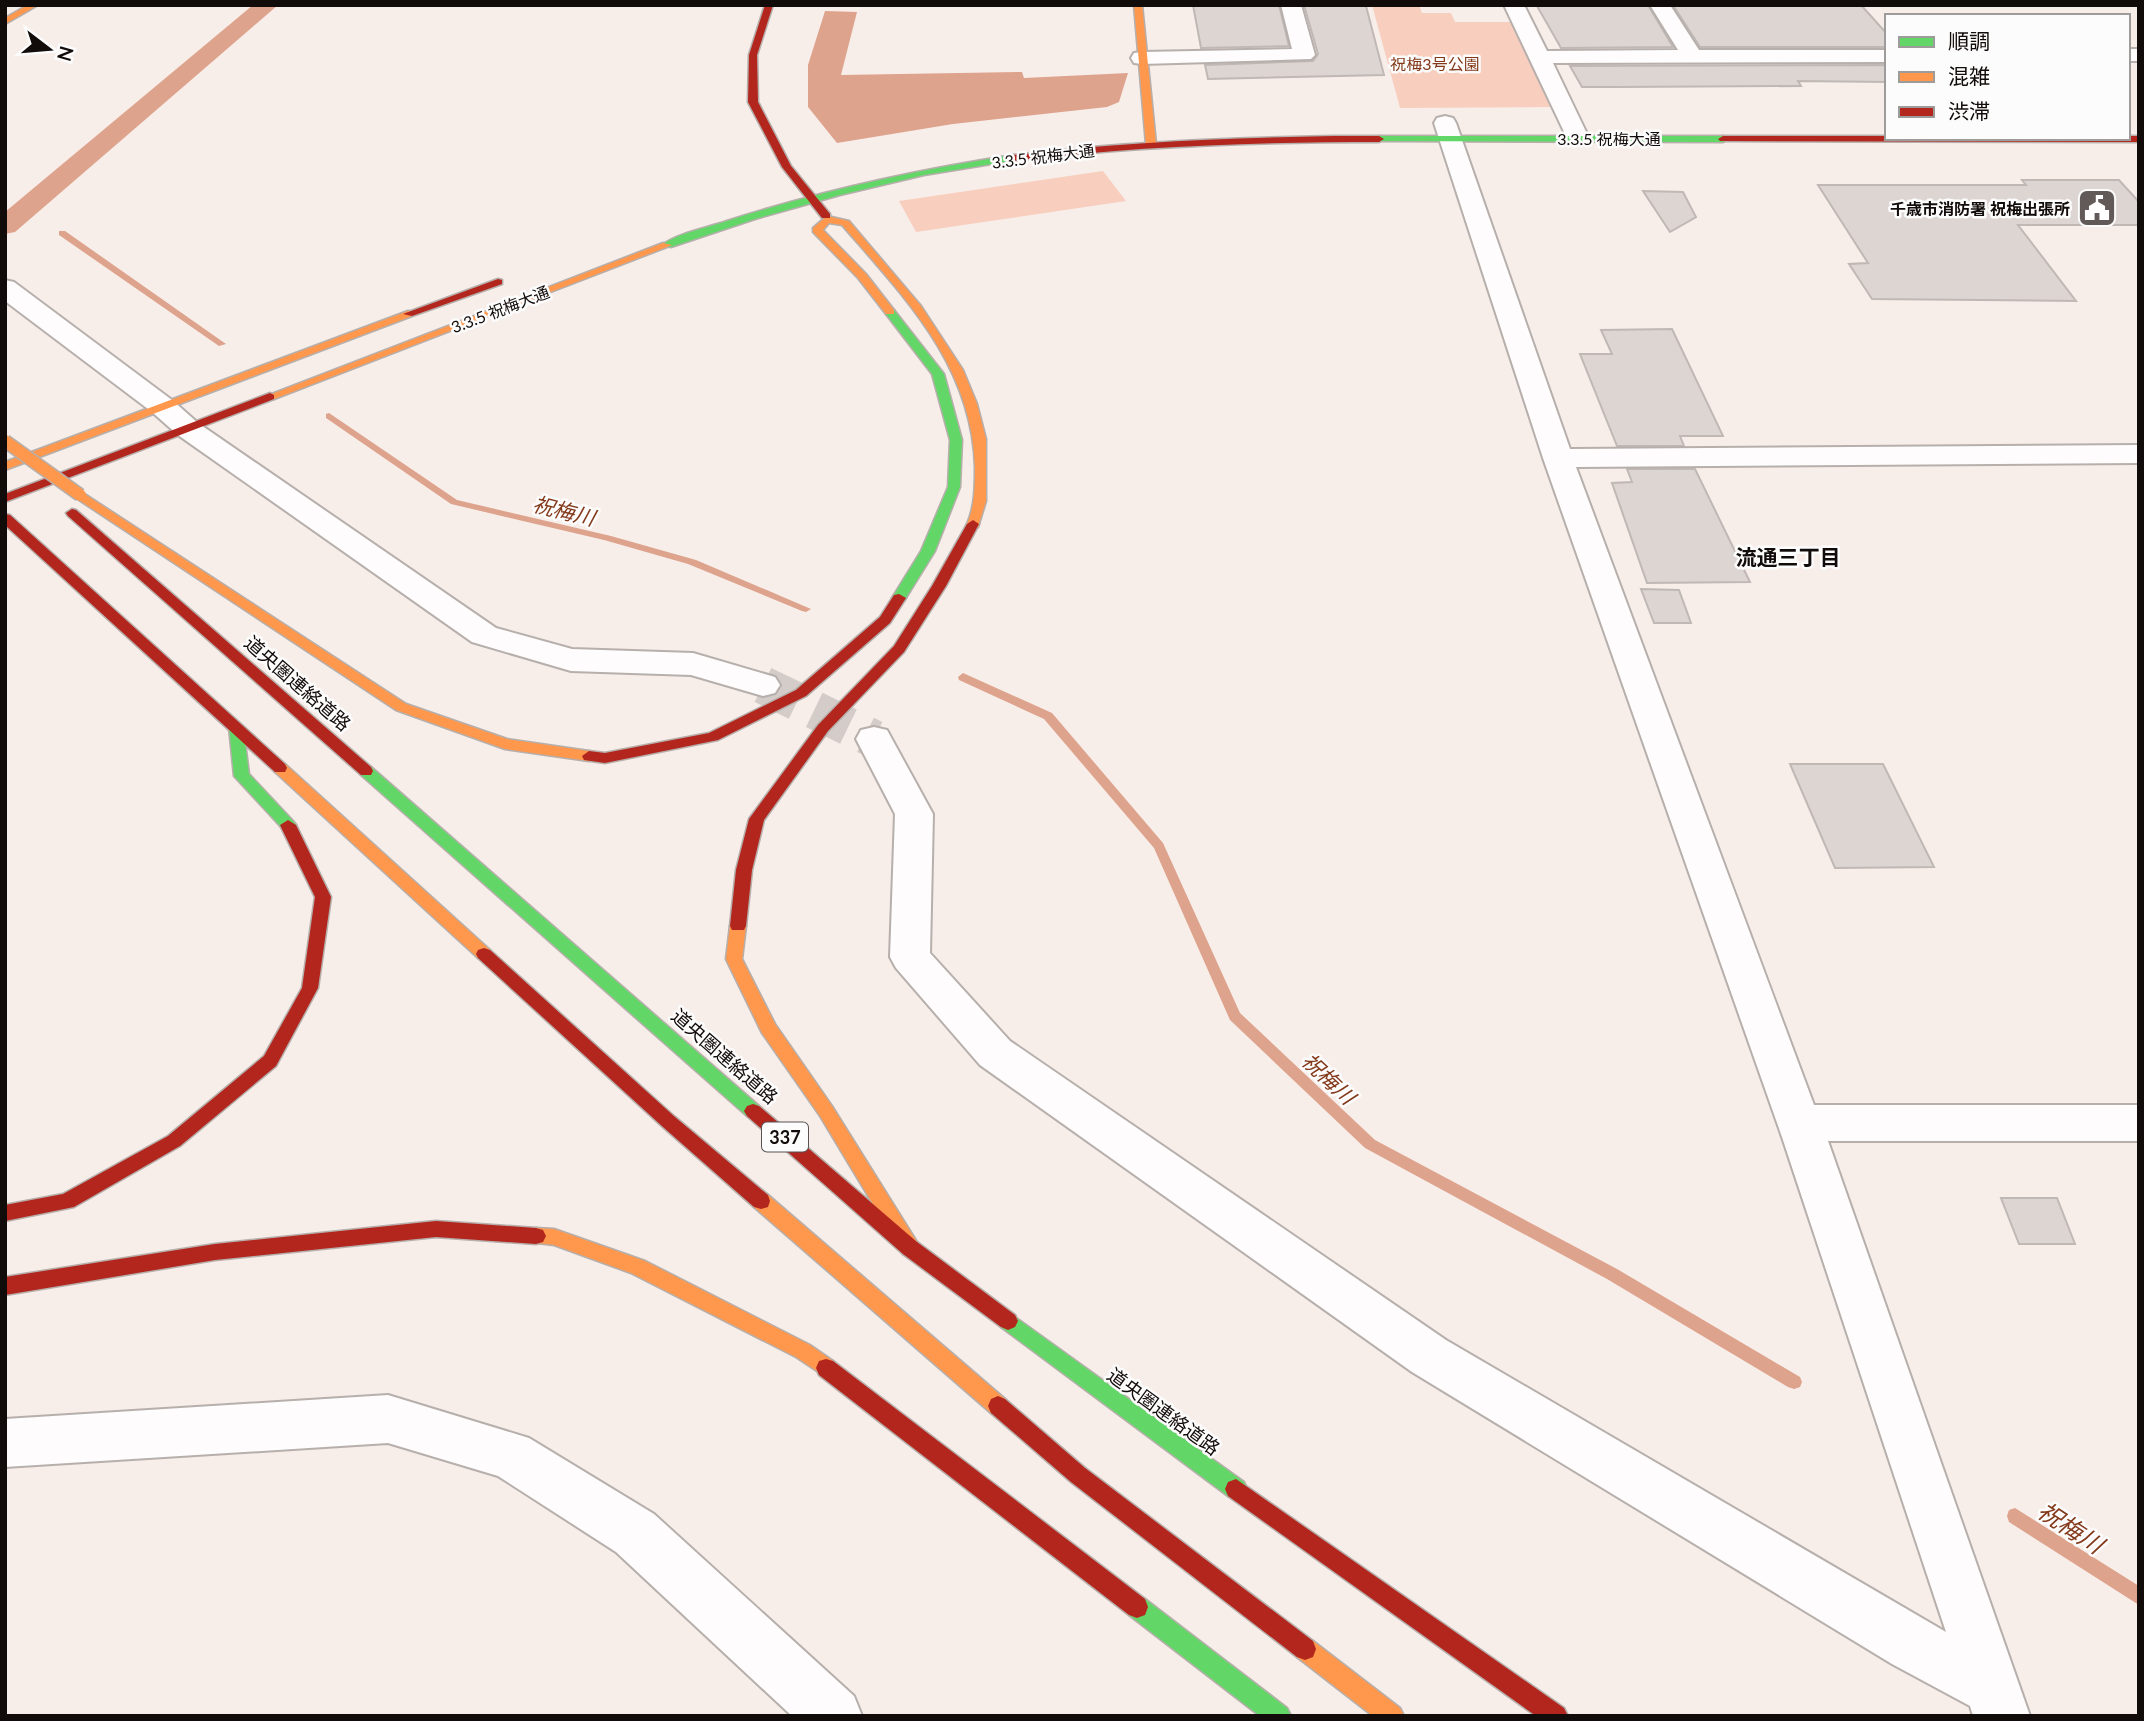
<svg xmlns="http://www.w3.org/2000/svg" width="2144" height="1721" viewBox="0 0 2144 1721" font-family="Lato,'Noto Sans JP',sans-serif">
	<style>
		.green { fill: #f8cebe }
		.water { fill: #dea38c }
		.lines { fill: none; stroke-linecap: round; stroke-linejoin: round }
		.stream { fill: #dea38c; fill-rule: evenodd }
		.canal { fill: #dea38c; fill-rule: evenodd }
		.building { fill: #dcd5d2; stroke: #bfb8b5; stroke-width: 2 }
		.street-tunnel { stroke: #d4ccc8; stroke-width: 38; stroke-dasharray: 38 19; stroke-linecap: butt }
		.street-casing { stroke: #b6afab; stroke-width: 4 }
		.fast-casing { stroke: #b6afab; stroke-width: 3 }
		.slow-casing { stroke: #b6afab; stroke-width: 3 }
		.jam-casing { stroke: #b6afab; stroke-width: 3 }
		.street { fill: #fefcfc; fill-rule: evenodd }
		.fast { fill: #63d668; fill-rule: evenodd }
		.slow { fill: #ff974d; fill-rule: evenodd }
		.jam { fill: #b3261e; fill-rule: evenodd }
		.slow-bridge-casing { stroke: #b6afab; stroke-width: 15; stroke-linecap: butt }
		.slow-bridge { stroke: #ff974d; stroke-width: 12 }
		.labels { text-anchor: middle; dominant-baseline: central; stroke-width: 5; stroke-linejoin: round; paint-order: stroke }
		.far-park-label { font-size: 16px; fill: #833919; stroke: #fcfcfc }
		.far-street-label { font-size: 16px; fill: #110b09; stroke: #fcfcfc }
		.far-poi-label { font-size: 16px; font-weight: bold; fill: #110b09; stroke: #fcfcfc; text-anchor: end }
		.shield { fill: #fcfcfc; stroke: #585352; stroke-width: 2 }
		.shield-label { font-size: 18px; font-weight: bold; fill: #110b09 }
		.street-label { font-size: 19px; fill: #110b09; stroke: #fcfcfc }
		.water-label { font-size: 21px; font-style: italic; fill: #83391a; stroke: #fcfcfc }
		.neighbourhood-label { font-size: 21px; font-weight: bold; fill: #110b09; stroke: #fcfcfc }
		.near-water-label { font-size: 24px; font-style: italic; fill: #83391a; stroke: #fcfcfc }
	</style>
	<rect width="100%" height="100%" fill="#f7eeea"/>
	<!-- green -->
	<path class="green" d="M1372,5H1419L1422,13H1451L1455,22H1513L1550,107L1400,108Z
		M1103,171L1126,201L916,232L899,201Z"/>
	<!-- water -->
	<path class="water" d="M825,11L857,12L841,75L1022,72L1024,78L1128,73L1119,102L1107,107L953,124L837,143L808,107V65Z"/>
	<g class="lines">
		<!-- stream -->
		<path class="stream" d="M59,231H65L226,344L219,346L59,235Z
			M329,413L457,500L611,536L696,560L811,609L806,612L802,611L688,564L604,540L451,504L326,418V414Z
			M963,673L1052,713L1163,843L1240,1013L1375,1140L1617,1269L1800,1377L1802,1382L1800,1387L1794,1389L1788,1387L1607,1279L1365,1148L1230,1020L1154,848L1044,719L959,680L958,677Z
			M2015,1508L2139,1586V1605L2009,1522L2007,1516L2009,1510Z"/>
		<!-- canal -->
		<path class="canal" d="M253,5H278L15,232L5,234V212Z"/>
	</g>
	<!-- building -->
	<path class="building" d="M1193,5H1279L1289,46L1201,48Z
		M1304,5L1366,6L1384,75L1208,79L1205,65L1313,61L1318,54Z
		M1580,5H1648L1673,47L1561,48L1537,6Z
		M1673,5H1861L1887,34V47H1700Z
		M1887,65V82L1798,81L1801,86L1617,87H1582L1570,66Z
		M2022,180H2119L2139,202V225H2018L2076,301L1872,299L1849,264L1868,263L1818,185H2026Z
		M1643,191L1683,192L1696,217L1670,232Z
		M1672,329L1723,436H1680L1684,446H1617L1580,354H1612L1601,330Z
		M1627,469H1695L1750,582L1647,583L1612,483L1632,482Z
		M1641,589L1679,590L1691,623H1654Z
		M1790,764H1883L1934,867L1835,868Z
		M2001,1198H2057L2075,1244H2019Z"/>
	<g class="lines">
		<!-- street-tunnel -->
		<path class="street-tunnel" d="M763,685L874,739"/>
		<!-- street casing -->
		<g class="street-casing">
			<path id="street" d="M1281,5H1301L1315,55L1311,59L1142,64L1134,63L1131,58L1134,53L1142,52L1292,49Z
				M1504,5H1524L1547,51L1678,50L1650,5H1670L1699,50H1887V62L1553,63L1589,138L1586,143H1570L1567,138Z
				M2128,49H2139V61H2128Z
				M1445,116L1453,118L1456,123L1570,449L2139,445V463L1576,467L1814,1105H2139V1141H1828L2030,1716H1973L1970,1706L1892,1664L1412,1372L980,1065L896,968L890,957L895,814L856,739L861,730L874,727L887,730L933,814L930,953L1010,1041L1446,1340L1946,1632L1782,1137L1543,458L1434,123L1437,118Z
				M5,280L14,282L172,400L198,423L496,628L572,649L693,653L775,677L780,685L775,693L763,696L691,675L571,671L472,642L178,435L152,412L5,301Z
				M388,1395L529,1438L654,1514L854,1696L862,1716H792L616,1552L498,1476L388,1443L5,1467V1419Z"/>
		</g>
		<!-- fast casing -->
		<g class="fast-casing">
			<path id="fast" d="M1379,136H1723L1728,139L1723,142L1376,141L1374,139Z
				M1013,155L1018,158L1016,160L924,175L840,195L755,219L671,247L662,245C678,233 707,228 727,221C820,191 916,170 1013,155Z
				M886,310H894L944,374L962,440L960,487L935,551L904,601L899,602L892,598L921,551L948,487L950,440L932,374L886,314Z
				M236,722L243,727L249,774L293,821L296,825L293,829H283L234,776L229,727Z
				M366,766L371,767L759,1106L762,1111L759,1116L753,1118L747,1116L361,775L359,771L361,767Z
				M1008,1312L1244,1482L1247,1489L1244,1496L1236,1499L1228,1496L1001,1327L998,1321L1001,1315Z
				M1137,1596L1145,1599L1287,1708L1291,1716H1260L1129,1615L1126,1607L1129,1599Z"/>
		</g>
		<!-- slow casing -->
		<g class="slow-casing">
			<path id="slow" d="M28,5H38L5,24V18Z
				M1134,5H1142L1156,144L1151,147L1146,144Z
				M827,216L849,221L921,306L963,370L977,404L986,439V501L978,527L973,528L967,524C975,506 975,486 975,467C972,365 905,298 842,225L829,223L823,230L866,274L894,310V314H886L858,278L813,232V228Z
				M663,243L672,245L274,399H266L264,397Z
				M408,311L412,312V316L5,470V462Z
				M80,491L406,704L507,739L589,751L596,756L589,761L505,749L396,710L76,498V492Z
				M280,763L285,764L490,950L492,954L490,958H478L275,772L273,768Z
				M738,920L744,922L746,926L742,959L775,1024L832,1106L917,1242L920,1248L917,1254L910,1256L903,1254L820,1116L762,1033L726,959L730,926L732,922Z
				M761,1193L768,1195L1005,1399L1008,1406L1005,1413L998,1416L991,1413L754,1207L752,1201L754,1195Z
				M536,1228L554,1229L645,1261L810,1345L833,1361L836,1368L833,1375L826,1377L796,1357L631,1273L554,1245L529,1242L526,1236L529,1230Z
				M1305,1638L1313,1641L1400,1708L1404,1716H1373L1297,1657L1294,1649L1297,1641Z"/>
		</g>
		<!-- jam casing -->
		<g class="jam-casing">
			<path id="jam" d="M765,5H773L757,55L758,102L791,166L830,214V218H822L782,167L748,102L749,55Z
				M1333,136H1379L1384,139L1379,142C1256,142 1135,146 1013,161L1008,158L1013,155C1120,142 1226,138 1333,136Z
				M1723,136H1887V138H2128V136H2139V142L1720,141L1718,139Z
				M498,279L502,280V284L412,316L403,314Z
				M270,393L274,395V399L5,502V494Z
				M72,509L76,510L371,767L373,771L371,775H361L68,516L66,513Z
				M5,514L10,515L285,764L287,768L285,772H275L5,525Z
				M973,520L979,524L946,586L904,652L828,731L764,820L752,870L746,926L744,930H732L730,926L736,870L749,819L818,725L894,646L932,586L967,524Z
				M899,594L906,598L890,623L806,696L718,740L605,763L584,760L582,756L589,751L605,753L709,733L796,690L880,617L894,595Z
				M288,820L296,825L331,897L318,988L276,1066L180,1146L74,1207L5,1221V1205L63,1194L168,1136L264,1056L302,988L315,897L280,825Z
				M484,948L490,950L675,1117L768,1195L770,1201L768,1207L761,1209L754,1207L663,1127L478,958L476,954L478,950Z
				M753,1104L759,1106L917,1242L1015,1315L1018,1321L1015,1327L1008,1330L1001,1327L903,1254L747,1116L744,1111L747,1106Z
				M436,1221L536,1228L543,1230L546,1236L543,1242L536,1244L436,1237L215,1260L5,1295V1277L215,1244Z
				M826,1359L833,1361L1145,1599L1148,1607L1145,1615L1137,1618L1129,1615L819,1375L816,1368L819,1361Z
				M998,1396L1005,1399L1085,1468L1313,1641L1316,1649L1313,1657L1305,1660L1297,1657L1071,1482L991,1413L988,1406L991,1399Z
				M1236,1479L1564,1708L1568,1716H1536L1228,1496L1225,1489L1228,1482Z"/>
		</g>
		<!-- street -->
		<use href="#street" class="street"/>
		<!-- fast -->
		<use href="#fast" class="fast"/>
		<!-- slow -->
		<use href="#slow" class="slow"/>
		<!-- jam -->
		<use href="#jam" class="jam"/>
		<!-- slow-bridge casing -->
		<g class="slow-bridge-casing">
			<path id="slow-bridge" d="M5,441L80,495"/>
		</g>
		<!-- slow-bridge -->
		<use href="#slow-bridge" class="slow-bridge"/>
	</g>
	<!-- icons -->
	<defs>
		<g id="civic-square" transform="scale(2.0125)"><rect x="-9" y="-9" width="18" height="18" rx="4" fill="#625a58" stroke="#fcfcfc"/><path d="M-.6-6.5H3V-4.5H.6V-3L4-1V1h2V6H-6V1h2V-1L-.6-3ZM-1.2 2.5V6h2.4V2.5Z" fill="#fff"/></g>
	</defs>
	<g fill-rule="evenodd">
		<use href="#civic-square" x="2097" y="208"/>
	</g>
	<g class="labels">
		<!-- far-park labels -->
		<g class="far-park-label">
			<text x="1435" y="63">祝梅3号公園</text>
		</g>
		<!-- far-street labels -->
		<g class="far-street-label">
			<text x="1609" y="138">3.3.5 祝梅大通</text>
			<text transform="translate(1043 156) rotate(-7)">3.3.5 祝梅大通</text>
			<text transform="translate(500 309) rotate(-21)">3.3.5 祝梅大通</text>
		</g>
		<!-- far-poi labels -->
		<g class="far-poi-label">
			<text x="2070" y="208">千歳市消防署 祝梅出張所</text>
		</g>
		<!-- shield labels -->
		<rect class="shield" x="762" y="1122.5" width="46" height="29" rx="5"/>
		<g class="shield-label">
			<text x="785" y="1137">337</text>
		</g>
		<!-- street labels -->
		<g class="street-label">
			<text transform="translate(298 683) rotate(41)">道央圏連絡道路</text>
			<text transform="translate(725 1056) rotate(41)">道央圏連絡道路</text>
			<text transform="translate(1164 1411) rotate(36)">道央圏連絡道路</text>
		</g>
		<!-- water labels -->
		<g class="water-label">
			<text transform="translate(564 510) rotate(14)">祝梅川</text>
			<text transform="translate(1329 1078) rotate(43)">祝梅川</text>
		</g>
		<!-- neighbourhood labels -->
		<g class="neighbourhood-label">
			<text x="1788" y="556">流通三丁目</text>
		</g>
		<!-- near-water labels -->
		<g class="near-water-label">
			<text transform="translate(2071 1527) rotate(33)">祝梅川</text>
		</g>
	</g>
	<!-- border -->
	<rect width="2144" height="1721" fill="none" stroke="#110b09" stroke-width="14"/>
	<!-- legend -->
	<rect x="1885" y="14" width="245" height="126" fill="#fcfcfc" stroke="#9e9c9b" stroke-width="2"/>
	<rect x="1899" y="37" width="35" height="10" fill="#63d668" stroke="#9e9c9b" stroke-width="2"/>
	<text x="1948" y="49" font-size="21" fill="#110b09">順調</text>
	<rect x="1899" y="72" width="35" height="10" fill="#ff974d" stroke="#9e9c9b" stroke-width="2"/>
	<text x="1948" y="84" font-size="21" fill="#110b09">混雑</text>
	<rect x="1899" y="107" width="35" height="10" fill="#b3261e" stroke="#9e9c9b" stroke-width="2"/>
	<text x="1948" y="119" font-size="21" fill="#110b09">渋滞</text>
	<!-- north arrow -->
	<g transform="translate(49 49) rotate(106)" stroke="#fcfcfc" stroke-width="5" paint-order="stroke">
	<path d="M0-5L12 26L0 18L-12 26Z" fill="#110b09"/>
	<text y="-10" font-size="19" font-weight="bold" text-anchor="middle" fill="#110b09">N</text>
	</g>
</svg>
